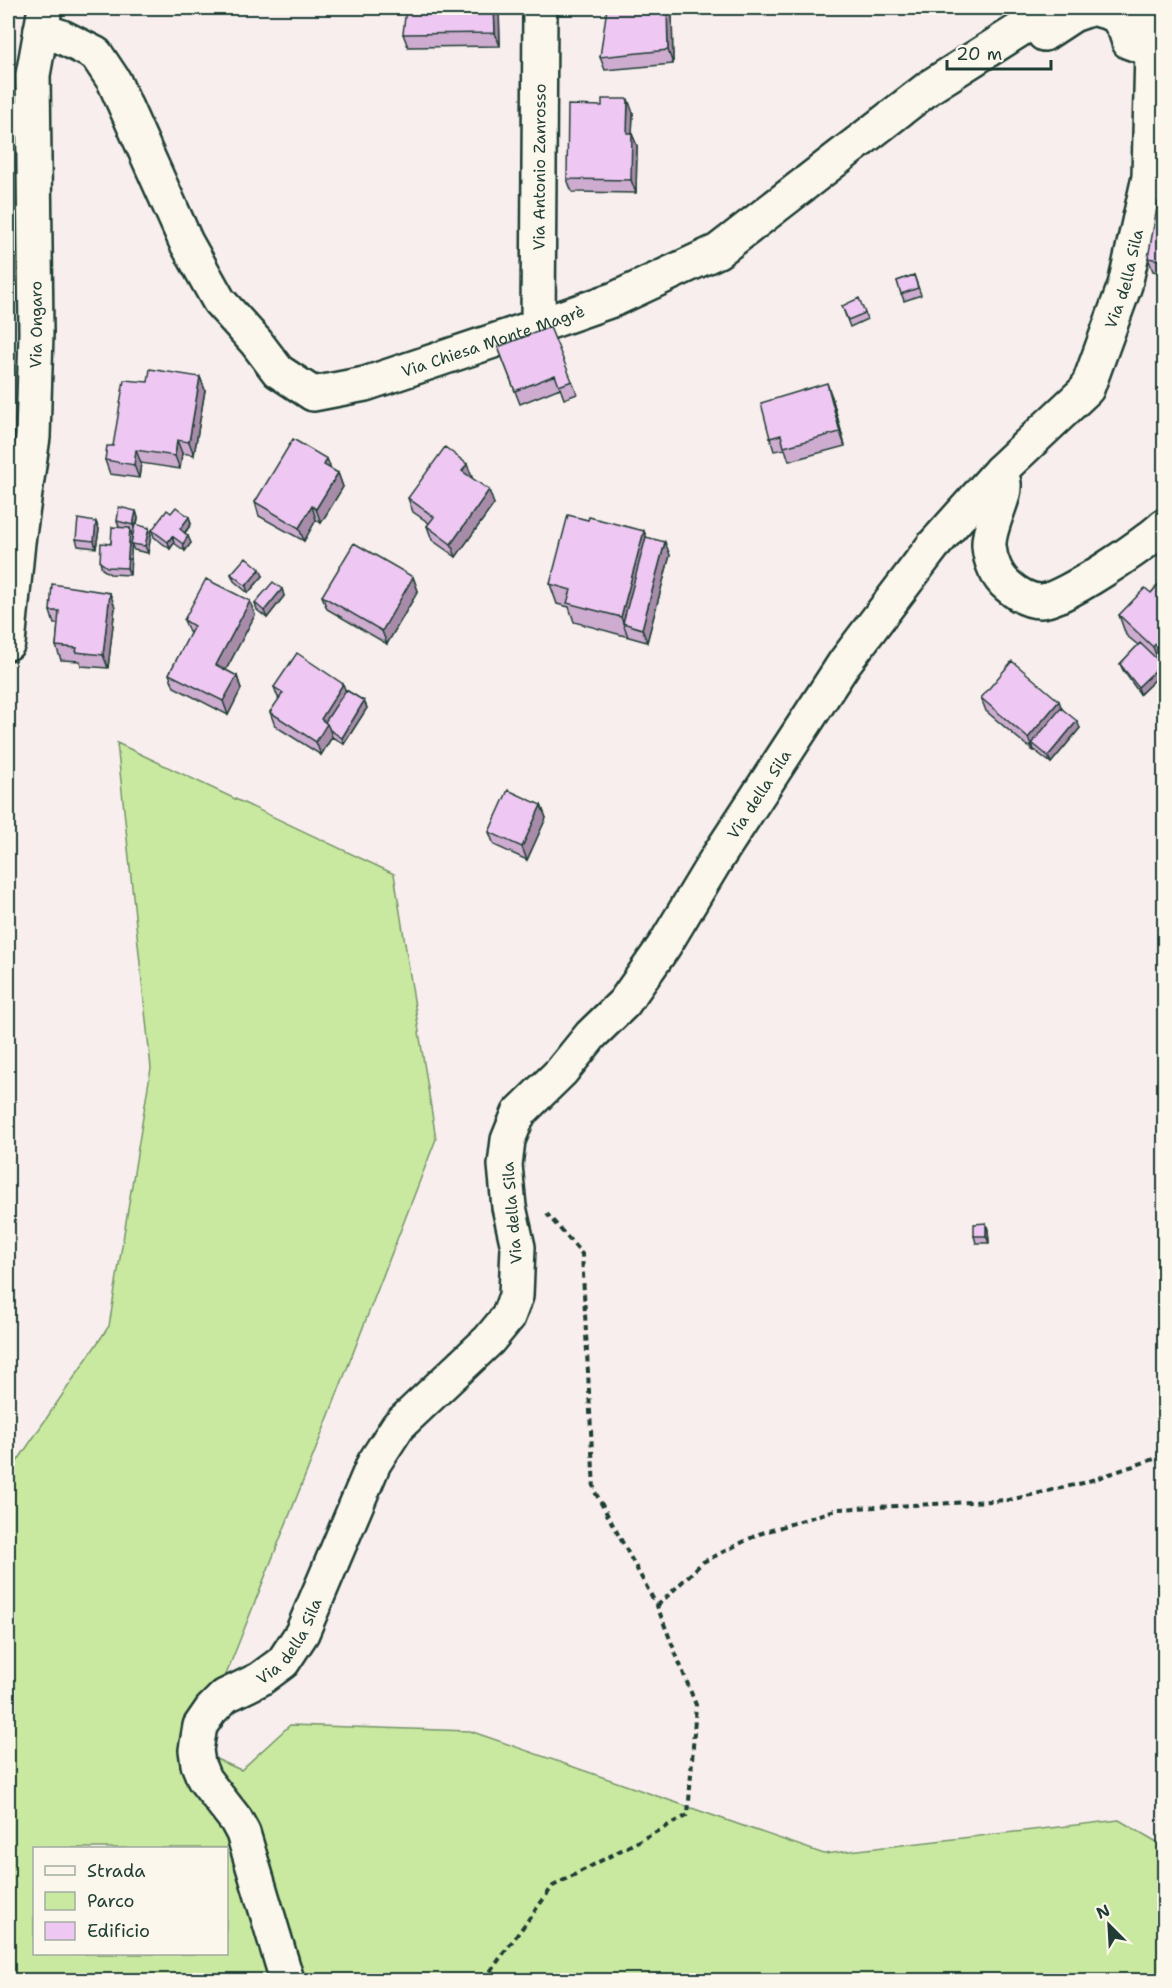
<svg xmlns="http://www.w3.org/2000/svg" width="1172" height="1988" viewBox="0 0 1172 1988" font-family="'Shantell Sans',sans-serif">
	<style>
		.green { fill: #cae9a0; stroke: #74936a; stroke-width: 1.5; fill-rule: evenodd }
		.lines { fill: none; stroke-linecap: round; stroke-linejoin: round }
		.minor-casing { stroke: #1f3d34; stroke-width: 38 }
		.major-casing { stroke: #1f3d34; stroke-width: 38 }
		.path { stroke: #1f3d34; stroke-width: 4; stroke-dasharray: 6 4.5; stroke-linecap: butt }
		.minor { stroke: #fbf7ec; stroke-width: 33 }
		.major { stroke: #fbf7ec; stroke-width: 33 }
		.wall { fill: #cdacd0; stroke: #1f3d34; stroke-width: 1.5 }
		.shaded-wall { fill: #a78ca9; stroke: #1f3d34; stroke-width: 1.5 }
		.building { fill: #eec8f2; stroke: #1f3d34; stroke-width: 1.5 }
		.labels { text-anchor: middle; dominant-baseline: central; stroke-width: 5; stroke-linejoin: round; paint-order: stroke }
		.street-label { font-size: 16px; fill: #1f3d34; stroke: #fbf7ec }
	</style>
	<rect width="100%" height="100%" fill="#f8eeed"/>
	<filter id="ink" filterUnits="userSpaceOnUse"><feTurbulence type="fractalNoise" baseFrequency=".0167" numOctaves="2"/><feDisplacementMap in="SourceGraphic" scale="12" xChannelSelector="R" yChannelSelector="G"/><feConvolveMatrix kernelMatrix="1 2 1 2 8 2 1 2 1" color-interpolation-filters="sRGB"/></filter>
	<g filter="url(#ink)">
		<!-- green -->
		<path class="green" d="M117,743L394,874L436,1139L317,1446L196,1750L241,1770L290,1725L470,1731L824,1854L1119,1820L1164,1846V1980H8V1475L109,1326L151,1068ZM34,1848H226V1954H34Z"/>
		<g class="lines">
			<!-- minor casing -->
			<g class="minor-casing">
				<g id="minor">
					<path d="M1041,29L1044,34L1073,15L1093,8L1116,15L1125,30L1129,42L1152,50"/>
					<path id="s1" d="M41,30L62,37L96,54L114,81L186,242L219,301L256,342L278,371L313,394L365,384L538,326L615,299L718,251L931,86L1054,8"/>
					<path id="s2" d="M538,326L540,8"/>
					<path d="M1000,471C1001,475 1004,480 1004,484C1006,497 988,527 989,546C990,561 997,577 1008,586C1017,594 1028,601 1041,601C1062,601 1147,543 1164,526"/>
					<path id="s3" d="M287,1980L243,1833L236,1820L204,1779L198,1764L196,1750L200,1726L211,1710L225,1696L260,1679L283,1662L302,1633L374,1463L398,1426L489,1340L508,1317L516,1296L518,1247L509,1207L505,1165L508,1140L519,1113L561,1072L591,1035L624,1003L664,946L717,858L845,662L933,546L1000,471L1087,389L1125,285L1149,177L1152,50L1147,8"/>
				</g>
			</g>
			<!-- major casing -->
			<g class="major-casing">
				<g id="major">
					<path id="s4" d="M8,643L18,542L33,437L36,333L33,75L45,8"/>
				</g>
			</g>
			<!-- path -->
			<path class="path" d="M657,1606L703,1562L759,1534L838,1509L1009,1500L1083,1483L1154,1459L1164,1453
				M484,1980L553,1886L688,1815L696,1705L657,1606L594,1490L582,1254L547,1214"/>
			<!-- minor -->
			<use href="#minor" class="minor"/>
			<!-- major -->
			<use href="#major" class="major"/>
		</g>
		<!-- wall -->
		<path class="wall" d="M499,8L500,46L408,47L403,34Z
			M672,15L673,64L605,70L600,57Z
			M633,113L632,134L637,146L636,193L572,192L567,179Z
			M1164,203V273L1153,271L1148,258Z
			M914,275L921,295L904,301L897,281Z
			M842,306L865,313L867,319L850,327Z
			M498,347L572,381L577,394L564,399L560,388L520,404Z
			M200,377L205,390L194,455L182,453L180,469L141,463L139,478L110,474L105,460L148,382Z
			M832,397L845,446L789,461L785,449L774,451L770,438Z
			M327,459L331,469L338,473L343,487L321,523L316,520L304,541L259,516L255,502Z
			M467,464L472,478L494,504L456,557L432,540L427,526L429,523L413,512L408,498Z
			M136,511L138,518L137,525L151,534L148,553L134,550L131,544L130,575L110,574L102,569L100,562L119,527L117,521Z
			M171,513L189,517L191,524L185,533L191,543L185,551L174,543L170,549L154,537L152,530Z
			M588,520L644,531L646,537L670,555L647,642L574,622L569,607L557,604L550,584Z
			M96,522L99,529L96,548L78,546L76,539Z
			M231,574L263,576L248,593L234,581Z
			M413,577L418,591L387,644L327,609L322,596Z
			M1164,578V662L1162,665L1164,671L1140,694L1123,670L1120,664L1138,645L1126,635L1119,615L1151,593Z
			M282,589L284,596L267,618L257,610L255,603Z
			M250,601L255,615L226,670L237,676L241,689L228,715L174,687L169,674L190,634L184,620Z
			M115,607L108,668L81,666L80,661L61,660L56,646L58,624H54L50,611Z
			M274,687L346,690L364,701L367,708L344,744L332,737L321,755L275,726L270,712L279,700Z
			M981,698L1062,709L1080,728L1051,763L1034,750L1033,751L986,711Z
			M541,805L546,818L527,860L494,845L489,832Z
			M986,1223L988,1230L989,1243H976L974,1236Z"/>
		<!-- shaded-wall -->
		<path class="shaded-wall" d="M494,8H499L500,46L495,33Z
			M667,8H669L672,15L673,64L668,50Z
			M628,99L633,113L632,134L637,146L636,193L631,180L627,133Z
			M200,377L205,390L194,455L189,442Z
			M827,383L832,397L845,446L840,432Z
			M177,440L182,453L180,469L175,456Z
			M136,450L141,463L139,478L134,465Z
			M327,459L332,472L324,465Z
			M467,464L472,477L467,484L462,471Z
			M338,473L343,487L321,523L316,509Z
			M489,490L494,504L456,557L451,544Z
			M312,506L316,520L304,541L299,528Z
			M136,511L138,518L135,531L133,525Z
			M189,517L191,524L182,536L180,529Z
			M96,522L99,529L96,548L94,541Z
			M130,528L132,535L130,575L127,568Z
			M149,528L151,534L148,553L145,546Z
			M644,531L651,551L623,623L628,637L621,617Z
			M172,536L174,543L170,549L168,542Z
			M188,536L191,543L185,551L183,544Z
			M665,542L670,555L647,642L642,629Z
			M260,569L263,576L248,593L246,586Z
			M413,577L418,591L387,644L382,631Z
			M282,589L284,596L267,618L264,611Z
			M110,593L115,607L108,668L103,655Z
			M250,601L255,615L221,679L216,665Z
			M1157,642L1164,662L1162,665L1164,671L1140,694L1138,687L1160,666L1153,647Z
			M237,676L241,689L228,715L223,701Z
			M343,684L348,697L329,727L332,737L321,755L316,742L321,719Z
			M364,701L367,708L344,744L342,738Z
			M1059,701L1064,714L1032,743L1034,750L1033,751L1028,738Z
			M1077,721L1080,728L1051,763L1048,756Z
			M541,805L546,818L527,860L522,847Z
			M986,1223L988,1230L989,1243L986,1236Z"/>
		<!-- building -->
		<path class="building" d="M406,8H494L495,33L403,34Z
			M607,8H667L668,50L600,57Z
			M602,99H628L627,133H632L631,180L567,179L568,105L602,106Z
			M1158,202L1164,203V261L1148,258Z
			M914,275L918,288L901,294L897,281Z
			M859,298L865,313L848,320L842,306Z
			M550,327L572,381L559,386L555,375L515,391L498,347Z
			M150,369L200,377L189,442L177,440L175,456L136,450L134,465L105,460L107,446H113L124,380L148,382Z
			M827,383L840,432L784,447L781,435L770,438L761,403Z
			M293,439L327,459L324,465L338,473L316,509L312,506L299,528L255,502Z
			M445,447L467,464L462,471L489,490L451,544L427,526L434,517L408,498Z
			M119,507L136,511L133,525L117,521Z
			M176,507L189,517L180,529L188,536L183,544L172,536L168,542L152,530L167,510L171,513Z
			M568,515L588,520L589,517L644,531L621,617L567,603L571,590L550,584Z
			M78,519L96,522L94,541L76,539Z
			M135,524L149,528L145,546L131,544Z
			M112,527L130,528L127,568L107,567L100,562L101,543L111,544Z
			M646,537L665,542L642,629L623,623Z
			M354,543L413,577L382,631L322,596Z
			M246,557L260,569L246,586L231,574Z
			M1164,578V649L1157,642L1153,647L1119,615L1145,588L1151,593Z
			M206,579L250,601L216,665L237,676L223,701L169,674L194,626L184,620Z
			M273,582L282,589L264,611L255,603Z
			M52,584L110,593L103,655L76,652L77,648L56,646L59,611H50Z
			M1140,643L1162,664L1138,687L1120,664Z
			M297,653L343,684L321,719L327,724L316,742L270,712L283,693L274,687Z
			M1012,661L1059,701L1028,738L981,698Z
			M346,690L364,701L342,738L330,730L327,724L325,722Z
			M1061,708L1077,721L1048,756L1032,743Z
			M508,790L541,805L522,847L489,832Z
			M986,1223V1236H974V1224Z"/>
	</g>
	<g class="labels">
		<!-- street labels -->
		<g class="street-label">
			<text stroke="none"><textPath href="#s2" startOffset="159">Via Antonio Zanrosso</textPath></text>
			<text stroke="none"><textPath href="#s3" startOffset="2050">Via della Sila</textPath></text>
			<text stroke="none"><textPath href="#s4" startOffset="320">Via Ongaro</textPath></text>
			<text stroke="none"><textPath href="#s1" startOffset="658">Via Chiesa Monte Magrè</textPath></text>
			<text stroke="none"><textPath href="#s3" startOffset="1410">Via della Sila</textPath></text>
			<text transform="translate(512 1213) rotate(-95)">Via della Sila</text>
			<text stroke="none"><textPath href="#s3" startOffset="402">Via della Sila</textPath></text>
		</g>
	</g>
	<!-- margin -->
	<rect width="1172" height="1988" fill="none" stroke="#fbf7ec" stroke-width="30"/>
	<rect x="15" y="15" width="1142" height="1958" fill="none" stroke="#1f3d34" stroke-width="2" filter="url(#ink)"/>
	<!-- legend -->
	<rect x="33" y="1847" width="195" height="108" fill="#fbf7ec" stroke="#a3ada2" stroke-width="1.5"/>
	<rect x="45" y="1866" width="30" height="9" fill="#fbf7ec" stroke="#a3ada2" stroke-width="1.5"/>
	<text x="87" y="1877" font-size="18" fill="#1f3d34">Strada</text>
	<rect x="45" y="1892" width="30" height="18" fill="#cae9a0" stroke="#a3ada2" stroke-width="1.5"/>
	<text x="87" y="1907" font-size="18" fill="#1f3d34">Parco</text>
	<rect x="45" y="1922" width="30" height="18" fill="#eec8f2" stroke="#a3ada2" stroke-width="1.5"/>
	<text x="87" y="1937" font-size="18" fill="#1f3d34">Edificio</text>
	<!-- north arrow -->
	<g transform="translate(1109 1925) rotate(336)" stroke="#fbf7ec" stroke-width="4.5" paint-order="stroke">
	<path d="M0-4.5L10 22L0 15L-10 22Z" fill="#1f3d34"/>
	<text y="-9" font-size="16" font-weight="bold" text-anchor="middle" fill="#1f3d34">N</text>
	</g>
	<!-- scale -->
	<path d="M947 60v9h104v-9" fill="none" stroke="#1f3d34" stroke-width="3"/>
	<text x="956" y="60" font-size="18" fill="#1f3d34" stroke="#fbf7ec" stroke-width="4.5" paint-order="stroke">20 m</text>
</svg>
